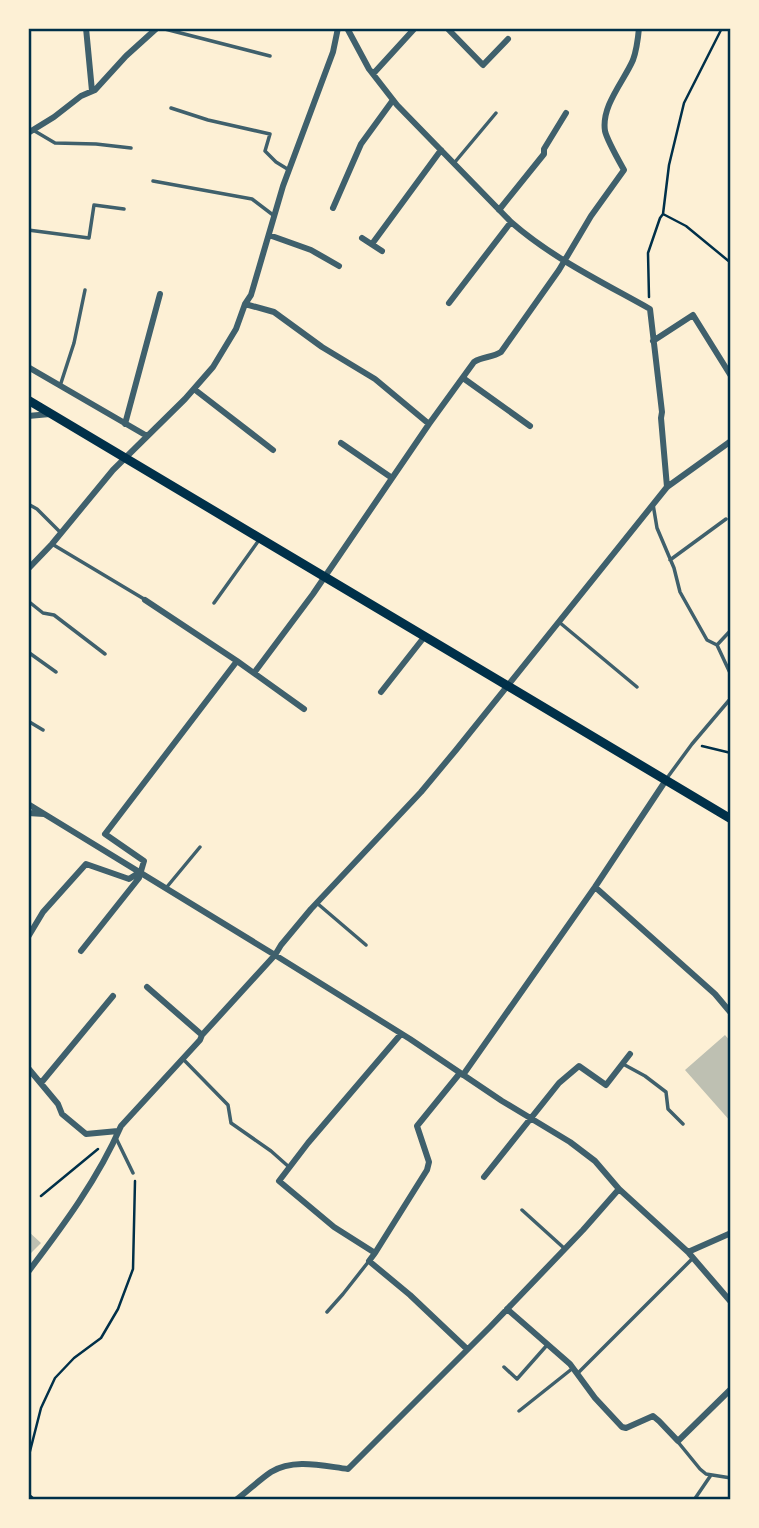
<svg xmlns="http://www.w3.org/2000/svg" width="759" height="1528" viewBox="0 0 759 1528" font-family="Lato,sans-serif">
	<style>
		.building { fill: #bec0b2 }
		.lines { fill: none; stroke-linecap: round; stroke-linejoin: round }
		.path { stroke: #003049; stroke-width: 2.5 }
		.service { stroke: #3f606c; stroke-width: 3.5 }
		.minor { stroke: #3f606c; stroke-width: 6 }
		.secondary { stroke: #003049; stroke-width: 9 }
		.neatline { fill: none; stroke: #003049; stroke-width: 2.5 }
	</style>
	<rect width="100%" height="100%" fill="#fdf0d5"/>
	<!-- building -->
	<path class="building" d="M725,1035L731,1042V1122L685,1070Z
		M28,1231L41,1243L28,1256Z"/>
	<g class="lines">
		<!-- path -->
		<path class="path" d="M663,214L686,226L731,263
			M649,297L648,253L660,218L663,214L669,165L684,103L722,28
			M702,746L731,753
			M41,1196L98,1149
			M28,1459L41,1408L55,1378L74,1358L101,1338L118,1309L133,1269L135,1181
			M28,1494L35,1500"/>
		<!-- service -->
		<path class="service" d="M161,28L270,56
			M171,108L208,120L270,134L265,151L276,162L289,170
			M33,130L55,143L96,144L131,148
			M455,162L496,113
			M153,181L252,199L273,215
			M28,230L89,238L94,205L124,209
			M60,386L74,343L85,290
			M28,504L37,509L61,533
			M653,504L657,528L674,568L680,592L707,640L717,645L731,675
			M52,544L144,599
			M670,560L726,519
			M28,601L43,613L54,615L105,654
			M214,603L259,540
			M559,622L637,687
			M717,645L731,630
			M28,652L56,672
			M28,721L43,730
			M667,778L692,744L731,698
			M166,888L200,847
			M318,904L366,945
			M183,1059L228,1105L231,1123L271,1151L289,1167
			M623,1064L645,1076L666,1092L668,1109L683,1124
			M116,1138L133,1173
			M522,1210L565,1249
			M327,1312L343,1294L369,1261
			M504,1367L517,1379L548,1344
			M577,1374L692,1259
			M519,1411L573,1368
			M678,1442L700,1469L706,1474L731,1478
			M694,1500L711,1475"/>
		<!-- minor -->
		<path class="minor" d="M86,28L92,91
			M347,28L369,69L397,105L511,222C552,258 602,282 650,309L662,412L661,418L667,487
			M447,28L483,65L508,39
			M373,74L415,28
			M28,133L54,117L81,96L95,90L126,56L157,28
			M333,208L361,144L393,100
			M499,210L544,154V149L566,113
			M269,235L311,250L339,266
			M362,238L382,251
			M372,244L441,150
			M449,303L511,222
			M245,304L274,312L322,347L375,379L429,424
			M653,341L693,315L731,376
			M28,367L147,436
			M463,378L530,426
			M194,389L273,450
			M28,416L50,414
			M125,424L160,294
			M341,443L392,478
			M28,569L52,544L113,470L185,399L213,367L236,329L245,304L251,295L283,186L333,52L338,28
			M145,600L237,661L304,709
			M254,673L313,594L429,424L474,362C483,356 492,358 501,352L559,270L591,216L624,170C619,161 607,140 605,131C601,106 624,81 633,60C637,49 638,39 639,28
			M381,692L425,636
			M28,804L275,955L410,1039L502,1101L570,1142L595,1161L619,1189L688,1252L731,1302
			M28,813L44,814
			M595,887L715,994L731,1013
			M28,937L43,912L86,864L129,879L140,872
			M81,951L139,878L144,861L105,834L237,661
			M147,987L202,1035
			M401,1034L308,1143L279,1181L334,1227L375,1253L369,1261L410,1295L467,1349
			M28,1068L58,1104L62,1114L86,1134L118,1131
			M463,1075L595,887L666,780
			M41,1083L113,996
			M484,1177L559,1083L579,1066L606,1085L630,1054
			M688,1252L731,1233
			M375,1253L427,1170L429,1162L417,1126L460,1073
			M28,1272C63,1226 98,1179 121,1126L200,1040L202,1035L275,955L281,945L311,909L421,792L456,750L667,487L731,441
			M507,1309L570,1364L595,1398L622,1427L626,1428L653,1416L659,1421L678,1441L731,1389
			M236,1500C248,1491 259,1480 271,1472C294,1458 323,1466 348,1469L490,1327L583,1230L619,1189"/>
		<!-- secondary -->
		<path class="secondary" d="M28,400L731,819"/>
	</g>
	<!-- border -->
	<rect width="759" height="1528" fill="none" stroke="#fdf0d5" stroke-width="60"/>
	<rect x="30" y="30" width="699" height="1468" class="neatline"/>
</svg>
